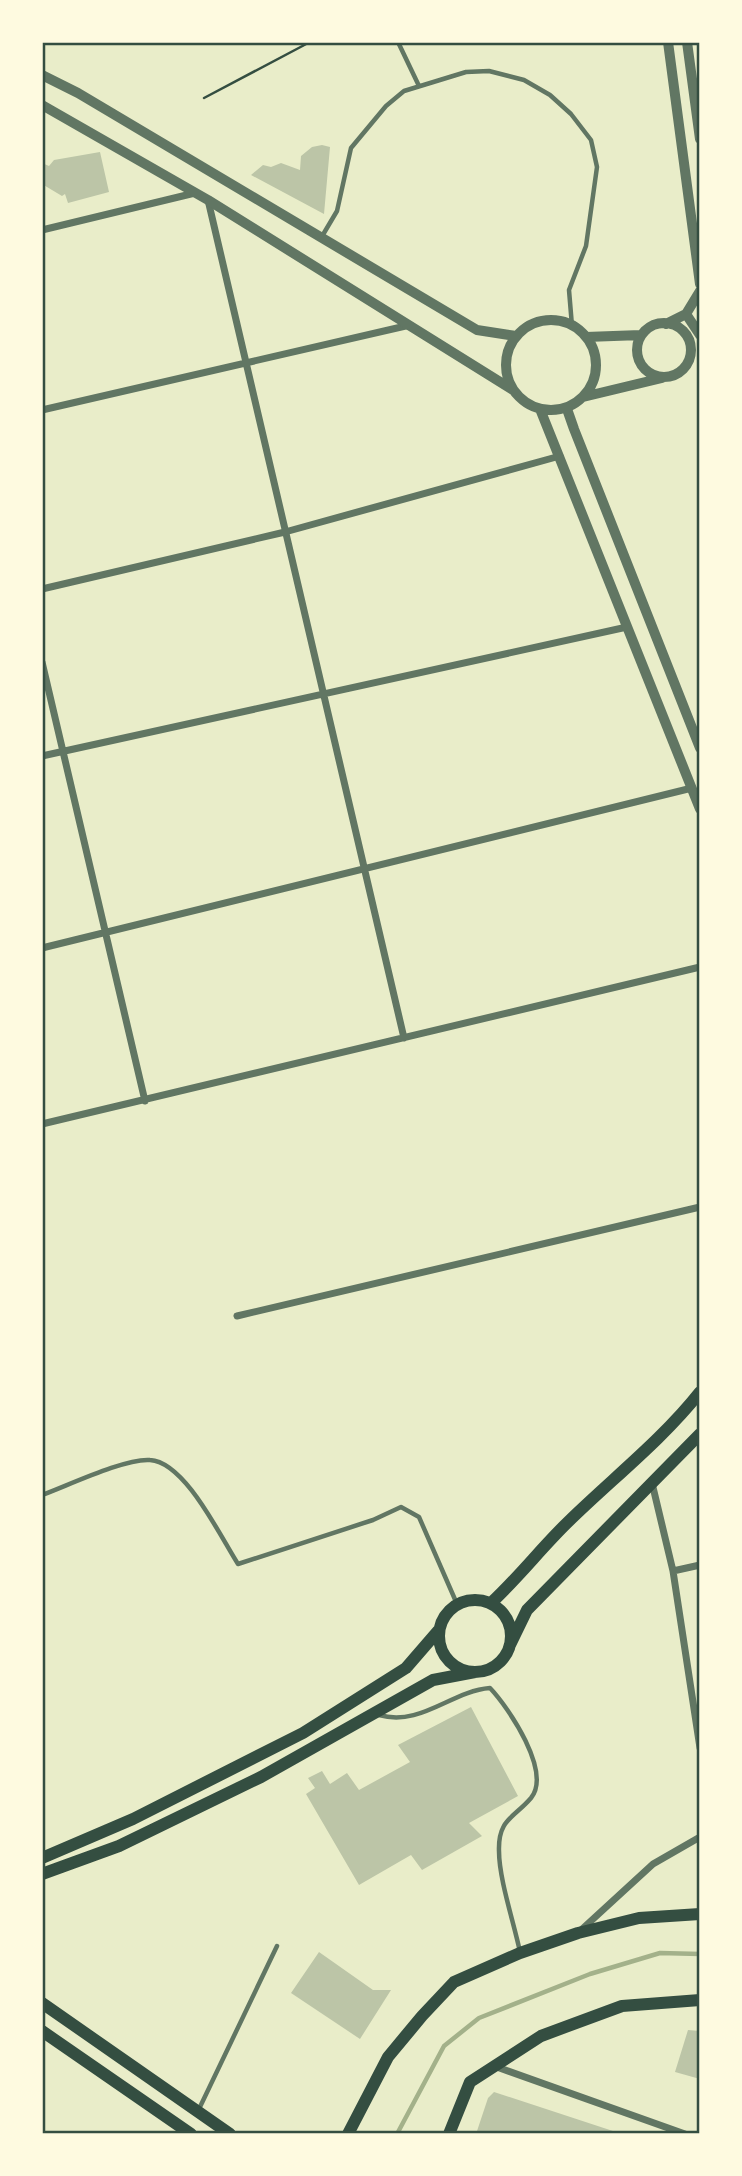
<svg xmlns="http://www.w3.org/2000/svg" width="742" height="2176" viewBox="0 0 742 2176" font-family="'Roboto Condensed',sans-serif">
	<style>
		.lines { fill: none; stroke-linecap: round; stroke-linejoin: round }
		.stream { stroke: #a3b18a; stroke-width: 4.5 }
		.building { fill: #bcc5a7 }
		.path { stroke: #344e41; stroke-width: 2.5 }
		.service { stroke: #617663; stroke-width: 4.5 }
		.minor { stroke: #617663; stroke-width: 7 }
		.tertiary { stroke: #617663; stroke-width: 10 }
		.secondary { stroke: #344e41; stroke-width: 12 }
		.neatline { fill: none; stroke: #344e41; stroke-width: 2.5 }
	</style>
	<rect width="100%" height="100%" fill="#e9edc9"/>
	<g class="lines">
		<!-- stream -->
		<path class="stream" d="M397,2134L444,2046L479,2018L590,1974L660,1953L700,1954"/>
	</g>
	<!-- building -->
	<path class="building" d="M322,145L330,147L324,214L251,175L263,165L271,167L281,163L300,170L301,156L312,147Z
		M100,152L109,192L68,203L65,194L62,196L42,184V163L49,166L54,160Z
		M471,1707L518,1796L469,1823L482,1836L422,1870L411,1855L359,1885L306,1794L315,1788L308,1778L322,1771L330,1784L347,1773L359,1790L410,1762L398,1745Z
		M319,1952L373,1990H391L360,2039L291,1993Z
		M688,2030L700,2031V2079L675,2072Z
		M494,2092L619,2133V2134H476L488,2098Z"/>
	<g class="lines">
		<!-- path -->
		<path class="path" d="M204,98L310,42"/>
		<!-- service -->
		<path class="service" d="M398,42L419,86
			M321,238L337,211L351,148L386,106L404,91L466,72L489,71L524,80L550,95L571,114L591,140L597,167L586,246L569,290L572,326
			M42,1495C67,1486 125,1458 150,1460C185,1462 220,1536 238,1564L373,1520L401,1507L419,1517L457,1604
			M379,1715C421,1727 451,1691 490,1688C509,1708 552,1772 531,1798C514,1818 498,1819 499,1851C499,1879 514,1923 520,1952
			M199,2109L277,1946"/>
		<!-- minor -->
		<path class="minor" d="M208,200L404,1038
			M42,230L195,193
			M42,410L410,325
			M42,589L285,532L560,456
			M42,662L145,1101
			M42,756L627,627
			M42,948L692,788
			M42,1124L700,967
			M237,1316L700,1207
			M652,1483L673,1571L700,1748
			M673,1571L700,1565
			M580,1931L653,1864L700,1837
			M494,2066L685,2134"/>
		<!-- tertiary -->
		<path class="tertiary" d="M668,42L700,284
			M687,42L700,139
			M42,75L78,93L477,330L516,336
			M42,105L208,200L513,390
			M686,314L700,335
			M506 365a45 45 0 1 1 90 0a45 45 0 1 1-90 0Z
			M637 350a27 27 0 1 1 54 0a27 27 0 1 1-54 0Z
			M666,324L686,314L700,291
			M586,337L641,335
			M583,397L662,378
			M570,406L567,409L574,429L700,748
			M540,409L700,809"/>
		<!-- secondary -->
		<path class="secondary" d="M439 1636a36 36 0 1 1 72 0a36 36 0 1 1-72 0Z
			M491,1603C519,1577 542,1547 569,1521C613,1478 662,1440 700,1392
			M510,1645L527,1610L700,1434
			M42,1858L133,1819L303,1733L406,1668L438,1631
			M42,1874L119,1846L261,1777L433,1680L475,1672
			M42,2003L230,2134
			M42,2031L191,2134
			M348,2134L388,2057L422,2016L454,1982L520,1953L578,1933L639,1918L700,1914
			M449,2134L470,2082L541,2036L622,2006L700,2000"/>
	</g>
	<!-- border -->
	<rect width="742" height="2176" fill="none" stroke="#fefae0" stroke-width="88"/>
	<rect x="44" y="44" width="654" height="2088" class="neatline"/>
</svg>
